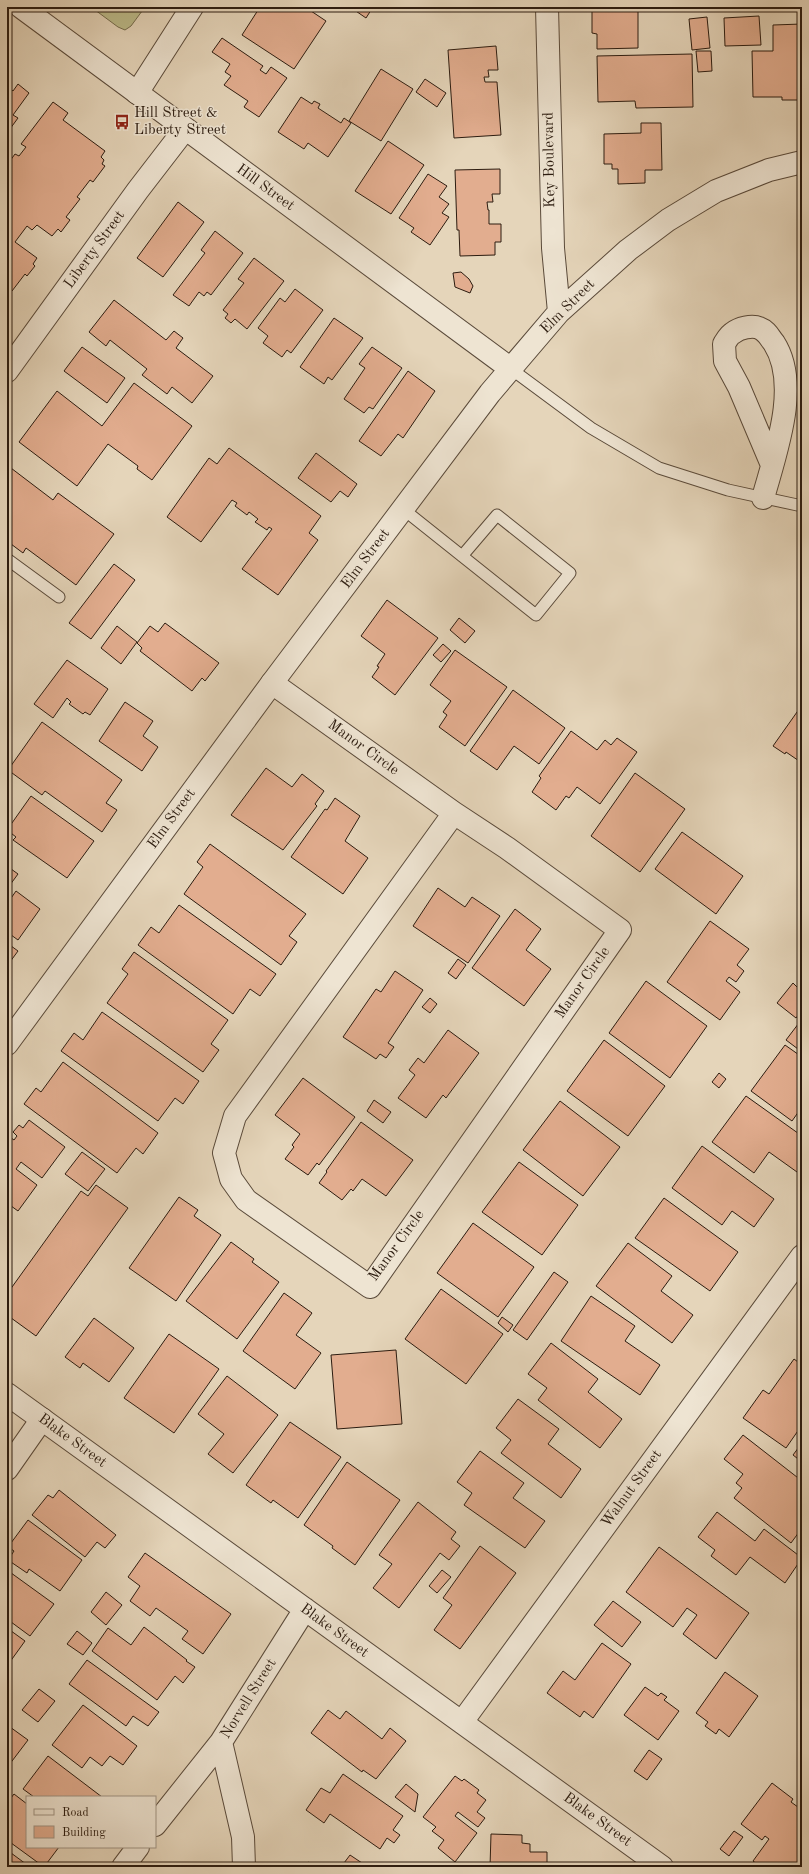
<svg xmlns="http://www.w3.org/2000/svg" width="809" height="1874" viewBox="0 0 809 1874" font-family="'Old Standard TT',serif">
	<style>
		.green { fill: #bcbb8a; stroke: #746c4d }
		.building { fill: #e2ad8f; stroke: #2c1c10 }
		.lines { fill: none; stroke-linecap: round; stroke-linejoin: round }
		.service-casing { stroke: #5a4a3a; stroke-width: 13 }
		.minor-casing { stroke: #5a4a3a; stroke-width: 24 }
		.tertiary-casing { stroke: #5a4a3a; stroke-width: 24 }
		.service { stroke: #eee4d2; stroke-width: 11 }
		.minor { stroke: #eee4d2; stroke-width: 22 }
		.tertiary { stroke: #eee4d2; stroke-width: 22 }
		.labels { text-anchor: middle; dominant-baseline: central; stroke-width: 3; stroke-linejoin: round; paint-order: stroke }
		.poi-label { font-size: 15px; fill: #2c1c10; stroke: #eee4d2; text-anchor: start }
		.street-label { font-size: 15px; fill: #2c1c10; stroke: #eee4d2 }
	</style>
	<rect width="100%" height="100%" fill="#e5d5ba"/>
	<filter id="stains"><feTurbulence type="fractalNoise" baseFrequency=".005" numOctaves="4"/><feColorMatrix values="0 0 0 0 .2 0 0 0 0 .09 0 0 0 0 .02 0 0 0 .5 -.17"/></filter>
	<radialGradient id="worn" r=".72"><stop offset=".6" stop-color="#630" stop-opacity="0"/><stop offset="1" stop-color="#630" stop-opacity=".3"/></radialGradient>
	<!-- green -->
	<path class="green" d="M91,7H145L131,26L125,30L118,27Z"/>
	<!-- building -->
	<path class="building" d="M260,7H305L326,21L294,69L242,35Z
		M350,7H373L366,18Z
		M592,7H638V48L597,49V34L592,33Z
		M759,16L761,45L725,46L724,18Z
		M707,17L710,48L692,50L689,19Z
		M802,24V100H782V97H753L752,51H773V25Z
		M222,38L263,66L260,70L266,74L271,67L287,78L259,117L244,107L248,101L224,85L231,76L225,72L230,64L212,52Z
		M496,46L498,70H488L489,77H484L485,82H497L501,135L454,138L448,50Z
		M696,51H711L712,71L698,72Z
		M692,54L693,107L636,108L635,101L598,102L597,56Z
		M381,69L413,89L381,141L349,121Z
		M425,79L446,93L437,107L416,92Z
		M18,84L29,93L13,115L18,118L7,133V86L13,91Z
		M301,97L312,104L314,101L320,104L318,108L341,123L344,118L351,123L328,157L308,143L304,149L278,132Z
		M53,102L68,113L63,120L105,151L101,157L104,160L102,164L105,166L93,182L90,180L77,197L80,199L66,217L70,220L61,232L58,229L52,236L37,225L32,230L27,226L15,242L37,258L33,264L35,266L27,276L25,274L12,291L10,290L7,293V217L9,215L7,213V165L15,154L19,156L26,147L21,144Z
		M641,123H661L662,170H645V183L618,184V169H612V164H604V134L641,133Z
		M388,141L424,165L391,214L355,191Z
		M500,169V194H492L493,202H487L488,210H489V224H501V242H495V255L460,256L459,230H457L455,170Z
		M428,174L447,186L439,197L449,204L442,213L449,217L430,245L411,232L414,228L399,218Z
		M178,202L204,222L163,277L137,258Z
		M215,231L243,253L211,295L207,292L204,296L199,292L189,306L173,295L205,253L201,250Z
		M254,258L284,281L247,329L235,319L231,323L225,318L228,314L223,310L244,283L238,279Z
		M461,272L469,279L473,286L470,293L455,287L453,273Z
		M295,289L323,310L291,353L287,350L282,357L263,343L268,336L258,328L280,298L285,302Z
		M114,300L166,340L174,331L183,338L176,348L213,376L192,403L172,387L167,394L142,375L147,369L110,340L106,346L89,332Z
		M334,318L363,338L332,380L328,377L324,384L300,367Z
		M82,347L125,378L107,403L64,371Z
		M372,347L402,368L373,409L369,407L364,413L344,399L365,368L359,364Z
		M408,371L435,391L403,438L398,434L381,456L359,441Z
		M134,383L192,426L152,480L137,469L138,466L108,444L77,486L19,442L57,391L102,426Z
		M229,448L321,516L309,533L318,540L278,595L242,569L272,529L269,527L267,530L255,522L258,519L249,512L247,515L235,506L237,503L232,500L201,542L167,517L209,458L217,464Z
		M316,453L357,484L348,497L340,491L331,502L298,478Z
		M7,465L53,500L58,493L114,534L76,585L26,548L23,553L7,541Z
		M114,564L135,580L91,639L69,623Z
		M387,600L438,638L395,695L372,677L379,667L377,666L385,654L361,636Z
		M459,618L475,631L465,643L450,630Z
		M165,623L219,663L205,681L202,678L192,691L140,651L142,648L137,643L150,626L158,632Z
		M117,626L137,642L121,664L101,648Z
		M443,644L451,651L441,662L433,655Z
		M455,650L507,687L465,746L439,727L447,715L443,712L451,701L430,685Z
		M67,660L108,689L90,715L85,712L83,714L69,704L71,702L67,698L53,718L34,704Z
		M513,690L565,728L539,764L514,746L497,770L470,751Z
		M125,702L153,721L143,736L158,747L142,771L99,741Z
		M802,705V763L786,752L785,754L773,746Z
		M42,722L122,780L106,803L117,810L102,832L45,791L42,795L8,770Z
		M571,731L597,750L605,740L611,745L617,738L637,752L600,804L577,787L569,798L566,796L556,810L532,792L541,778L539,776Z
		M266,768L292,787L302,774L324,791L315,804L317,806L283,850L231,815Z
		M635,773L685,809L640,872L591,836Z
		M31,796L94,841L67,878L13,840L16,837L7,830Z
		M335,798L360,816L345,841L368,858L343,894L291,857L325,809L327,810Z
		M682,832L743,876L716,914L655,869Z
		M210,844L306,914L289,936L297,942L281,965L184,894L203,867L197,862Z
		M7,866L18,874L7,889Z
		M438,888L465,907L472,897L500,916L468,963L413,926Z
		M16,891L40,909L18,940L7,932V904Z
		M179,905L276,974L260,996L250,989L233,1014L138,945L151,927L159,933Z
		M515,909L541,929L526,950L551,969L524,1006L472,968Z
		M710,921L749,949L737,965L744,971L736,982L729,977L726,981L740,992L720,1020L667,982Z
		M7,943L18,951L7,966Z
		M134,952L228,1020L211,1044L219,1050L203,1072L107,1003L128,974L122,969Z
		M458,959L466,965L456,979L448,973Z
		M395,971L423,990L388,1043L394,1047L386,1058L380,1054L376,1059L343,1037L376,989L381,992Z
		M646,981L707,1026L670,1078L609,1033Z
		M793,983L802,992V1010L796,1018L777,1003Z
		M430,998L437,1004L430,1013L422,1007Z
		M102,1012L199,1081L183,1104L175,1098L158,1121L61,1051L74,1033L83,1040Z
		M802,1019V1052L786,1040Z
		M448,1030L479,1053L446,1098L443,1095L426,1118L398,1098L415,1075L409,1070L418,1058L424,1063Z
		M604,1040L665,1086L628,1136L567,1091Z
		M785,1045L802,1057V1107L792,1121L751,1091Z
		M63,1062L158,1133L143,1154L136,1148L117,1173L24,1104L36,1088L41,1092Z
		M719,1073L726,1079L719,1088L712,1082Z
		M303,1078L355,1117L319,1165L317,1163L308,1175L285,1159L294,1147L292,1145L300,1134L275,1115Z
		M746,1096L802,1136V1165L797,1172L769,1152L754,1173L712,1142Z
		M374,1100L391,1112L383,1123L367,1111Z
		M560,1101L620,1147L583,1196L523,1150Z
		M29,1120L65,1147L42,1178L21,1162L16,1169L37,1185L18,1211L7,1203V1135L14,1140L17,1136L13,1132L19,1125L23,1128Z
		M361,1122L413,1160L386,1196L362,1179L353,1191L351,1189L342,1200L319,1183L327,1172L326,1171Z
		M702,1146L774,1199L754,1227L732,1211L722,1225L672,1188Z
		M82,1152L105,1169L88,1191L65,1174Z
		M519,1162L578,1205L542,1255L482,1212Z
		M96,1185L128,1208L36,1336L7,1315V1294L81,1191L88,1196Z
		M179,1197L198,1210L194,1216L221,1235L176,1301L129,1268Z
		M664,1198L738,1252L710,1291L635,1238Z
		M473,1223L534,1267L498,1317L437,1273Z
		M231,1242L254,1259L252,1262L279,1282L237,1339L186,1301Z
		M628,1243L672,1276L661,1291L693,1315L672,1343L596,1286Z
		M554,1272L568,1282L527,1340L513,1330Z
		M441,1289L503,1334L466,1384L405,1339Z
		M284,1293L312,1313L296,1335L321,1353L295,1389L243,1351Z
		M591,1296L635,1326L625,1341L660,1365L640,1395L561,1341Z
		M502,1317L513,1325L508,1332L498,1323Z
		M94,1318L134,1348L109,1382L83,1363L80,1368L65,1357Z
		M169,1334L219,1369L174,1433L124,1398Z
		M551,1343L598,1379L588,1392L622,1419L600,1448L538,1400L547,1388L528,1374Z
		M396,1350L402,1424L337,1429L331,1355Z
		M794,1359L802,1365V1425L786,1448L743,1418L763,1390L769,1394Z
		M227,1376L278,1415L233,1473L208,1454L224,1434L198,1414Z
		M518,1399L559,1429L548,1444L581,1469L561,1498L501,1453L511,1440L496,1428Z
		M290,1422L341,1457L298,1518L273,1500L271,1503L246,1485Z
		M743,1435L802,1481V1528L791,1543L734,1498L742,1488L736,1483L743,1474L724,1459Z
		M802,1443V1462L793,1455Z
		M480,1451L524,1483L513,1498L545,1521L525,1548L464,1505L472,1493L457,1482Z
		M347,1462L400,1500L355,1565L332,1548L333,1546L304,1525Z
		M59,1490L116,1535L105,1548L97,1542L85,1557L32,1515L48,1495L53,1498Z
		M418,1502L456,1532L451,1539L460,1546L449,1560L440,1553L399,1608L373,1588L392,1564L379,1555Z
		M717,1512L755,1541L764,1529L802,1558L785,1583L750,1557L736,1575L711,1556L715,1550L698,1537Z
		M28,1520L82,1560L60,1591L29,1569L27,1573L8,1560L14,1551L8,1547Z
		M480,1546L516,1573L460,1649L434,1630L452,1605L443,1598Z
		M659,1547L749,1613L716,1659L683,1634L697,1615L687,1608L673,1627L626,1592Z
		M145,1553L231,1614L203,1654L182,1639L188,1631L156,1608L150,1616L130,1601L140,1586L128,1577Z
		M7,1570L54,1604L30,1636L7,1619Z
		M442,1570L451,1577L437,1593L429,1586Z
		M106,1592L122,1605L106,1625L91,1612Z
		M613,1601L641,1622L622,1647L594,1625Z
		M144,1627L187,1660L186,1661L195,1667L183,1683L175,1676L157,1700L92,1651L108,1628L131,1645Z
		M7,1628L25,1641L7,1666Z
		M77,1631L92,1643L83,1655L67,1644Z
		M602,1643L631,1664L593,1718L584,1711L580,1717L547,1693L563,1671L575,1680Z
		M87,1660L159,1712L148,1726L133,1716L126,1726L69,1684Z
		M725,1672L758,1696L729,1737L719,1729L716,1734L705,1726L708,1722L696,1713Z
		M645,1687L658,1696L661,1693L667,1697L664,1700L679,1711L658,1740L624,1715Z
		M39,1689L55,1701L38,1722L22,1710Z
		M83,1705L137,1746L123,1765L110,1756L102,1766L90,1757L82,1768L52,1745Z
		M328,1710L340,1719L346,1711L382,1739L390,1728L406,1741L376,1779L363,1770L362,1772L311,1733Z
		M10,1727L28,1740L9,1765L7,1763V1731Z
		M649,1750L662,1759L647,1780L634,1771Z
		M48,1756L102,1797H34L23,1789Z
		M343,1774L403,1816L393,1830L400,1835L394,1843L387,1838L380,1849L330,1814L324,1823L306,1810L321,1788L330,1793Z
		M455,1776L462,1781L464,1779L479,1790L477,1793L486,1800L477,1812L485,1818L478,1827L458,1812L455,1816L477,1833L455,1862L438,1848L444,1840L432,1831L436,1827L423,1817Z
		M772,1783L793,1799L791,1802L802,1810V1859L796,1867H761L753,1861L769,1839L765,1836L762,1840L741,1824Z
		M406,1784L418,1794L415,1812L395,1797Z
		M14,1794L27,1804V1847H59L44,1867L7,1840V1803Z
		M734,1831L743,1837L729,1856L720,1849Z
		M491,1834L522,1835V1843L530,1844V1852H547V1867H490Z
		M7,1850L30,1867H7Z
		M350,1855L368,1867H341Z
		M308,1862L316,1867H305Z"/>
	<g class="lines">
		<!-- service casing -->
		<g class="service-casing">
			<path id="service" d="M511,369L591,428L659,468L728,490L802,506
				M403,509L536,615L570,573L497,515L462,556
				M7,559L59,597"/>
		</g>
		<!-- minor casing -->
		<g class="minor-casing">
			<path id="minor" d="M137,93L192,7
				M7,371L138,190L185,129
				M763,498C775,454 801,385 774,343C769,337 767,331 759,328C752,325 739,328 733,333C729,335 726,341 724,344L725,361L739,387L772,465
				M272,683L454,813
				M454,813L507,848L620,930L370,1287L246,1200L231,1179L224,1153L235,1116Z
				M7,1394L662,1867
				M462,1722L802,1256
				M155,1825L221,1742
				M123,1867L138,1847
				M244,1867L243,1837L221,1742L305,1609"/>
		</g>
		<!-- tertiary casing -->
		<g class="tertiary-casing">
			<path id="tertiary" d="M21,7L511,369
				M547,7L553,248L559,312
				M7,1044L272,683L490,393L559,312L628,250L668,220L716,191L769,170L802,162
				M7,1469L42,1419"/>
		</g>
		<!-- service -->
		<use href="#service" class="service"/>
		<!-- minor -->
		<use href="#minor" class="minor"/>
		<!-- tertiary -->
		<use href="#tertiary" class="tertiary"/>
	</g>
	<!-- icons -->
	<defs>
		<g id="bus-bare" transform="scale(1.2)"><path d="M-5-6H5V4H4V6H2V4H-2V6H-4V4H-5ZM-3.5-4V0h7V-4ZM-3.5 1.2v1.5H-2V1.2ZM2 1.2v1.5H3.5V1.2Z" fill="#8f2418" stroke="#eee4d2" stroke-width="2.5" paint-order="stroke"/></g>
	</defs>
	<g fill-rule="evenodd">
		<use href="#bus-bare" x="122" y="122"/>
	</g>
	<g class="labels">
		<!-- poi labels -->
		<g class="poi-label">
			<text x="134" y="113">Hill Street &amp;<tspan x="134" dy="17">Liberty Street</tspan></text>
		</g>
		<!-- street labels -->
		<g class="street-label">
			<text transform="translate(550 160) rotate(-91)">Key Boulevard</text>
			<text transform="translate(265 188) rotate(36)">Hill Street</text>
			<text transform="translate(95 250) rotate(-54)">Liberty Street</text>
			<text transform="translate(568 307) rotate(-45)">Elm Street</text>
			<text transform="translate(366 559) rotate(-53)">Elm Street</text>
			<text transform="translate(363 748) rotate(36)">Manor Circle</text>
			<text transform="translate(172 819) rotate(-54)">Elm Street</text>
			<text transform="translate(583 983) rotate(-55)">Manor Circle</text>
			<text transform="translate(397 1246) rotate(-54)">Manor Circle</text>
			<text transform="translate(72 1441) rotate(36)">Blake Street</text>
			<text transform="translate(632 1489) rotate(-54)">Walnut Street</text>
			<text transform="translate(334 1631) rotate(36)">Blake Street</text>
			<text transform="translate(249 1699) rotate(-58)">Norvell Street</text>
			<text transform="translate(597 1820) rotate(36)">Blake Street</text>
		</g>
	</g>
	<!-- margin -->
	<rect width="809" height="1874" fill="none" stroke="#e5d5ba" stroke-width="24"/>
	<rect x="8" y="8" width="793" height="1858" fill="none" stroke="#2c1c10" stroke-width="2"/>
	<rect x="12" y="12" width="785" height="1850" fill="none" stroke="#2c1c10"/>
	<!-- legend -->
	<rect x="26" y="1796" width="130" height="52" fill="#eee4d2" stroke="#a09484"/>
	<rect x="34" y="1809" width="20" height="6" fill="#eee4d2" stroke="#a09484"/>
	<text x="62" y="1816" font-size="12" fill="#2c1c10">Road</text>
	<rect x="34" y="1826" width="20" height="12" fill="#e2ad8f" stroke="#a09484"/>
	<text x="62" y="1836" font-size="12" fill="#2c1c10">Building</text>
	<rect width="100%" height="100%" filter="url(#stains)"/>
	<rect width="100%" height="100%" fill="url(#worn)"/>
</svg>
